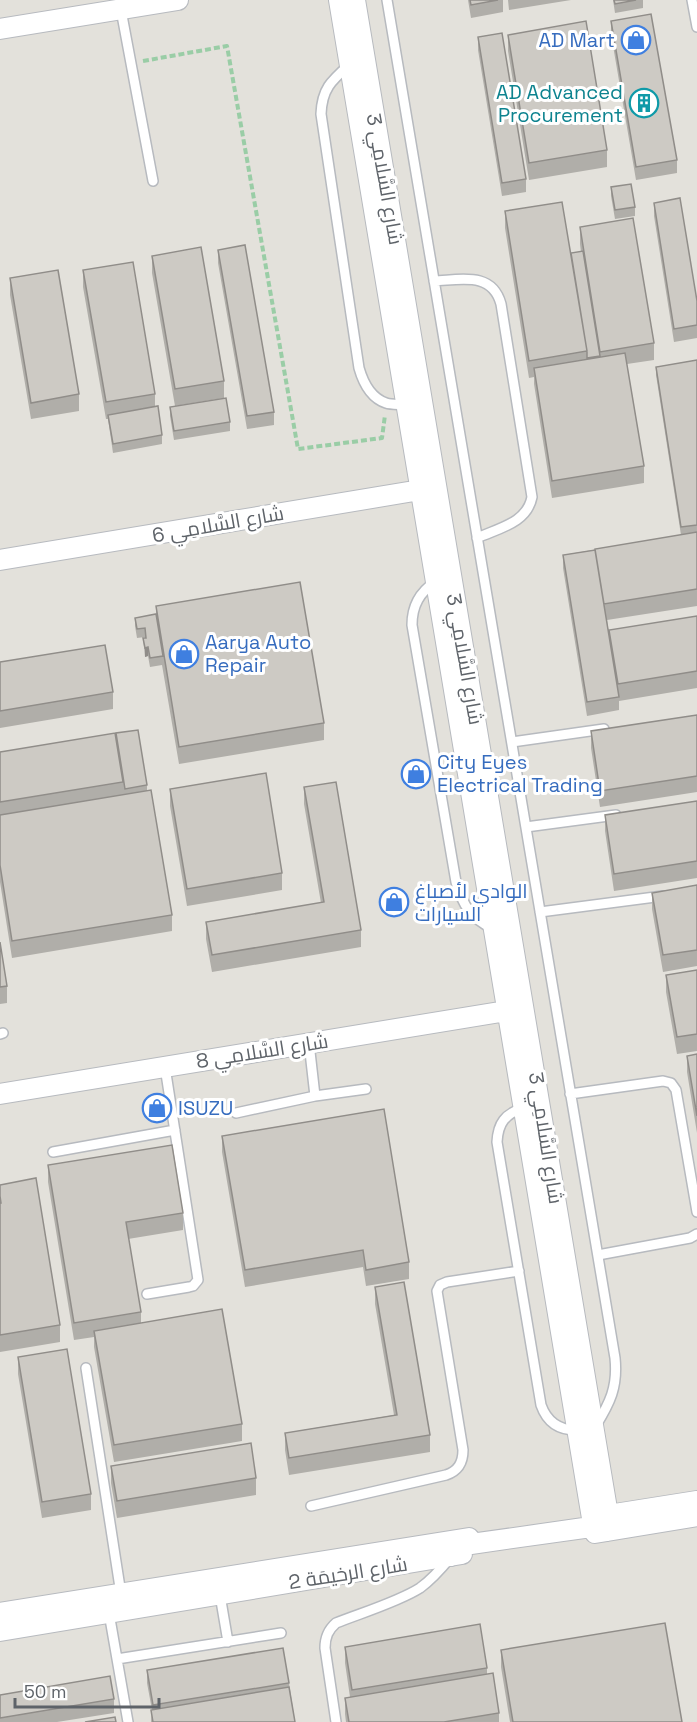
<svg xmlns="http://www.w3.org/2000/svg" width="697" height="1722" viewBox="0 0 697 1722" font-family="'Space Grotesk',Cairo,sans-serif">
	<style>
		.industrial { fill: #e3e1db }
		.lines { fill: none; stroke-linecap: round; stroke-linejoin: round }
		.service-casing { stroke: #b7babf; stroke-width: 12 }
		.minor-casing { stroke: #b7babf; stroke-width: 22 }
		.path { stroke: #9acda6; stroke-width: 4; stroke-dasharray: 6 3; stroke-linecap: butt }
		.service { stroke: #fff; stroke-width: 9 }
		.minor { stroke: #fff; stroke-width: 20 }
		.wall { fill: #b0aea9 }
		.shaded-wall { fill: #908d89 }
		.building { fill: #cdcac4; stroke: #908d89; stroke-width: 1.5 }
		.labels { text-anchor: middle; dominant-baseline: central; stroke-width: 6; stroke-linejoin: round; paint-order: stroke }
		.shop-label { font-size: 20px; fill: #366cbe; stroke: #fff; text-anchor: start }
		.culture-label { font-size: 20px; fill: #0d838f; stroke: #fff; text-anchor: end }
		.street-label { font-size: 20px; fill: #5e6369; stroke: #fff }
	</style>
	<rect width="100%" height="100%" fill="#f2efe7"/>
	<!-- industrial -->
	<path class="industrial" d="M0,0H697V1722H0Z"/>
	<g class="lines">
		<!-- service casing -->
		<g class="service-casing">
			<path id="service" d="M387,0L615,1358C618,1387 610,1403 595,1427
				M692,0L697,27
				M121,10L153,181
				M349,65C331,81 322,89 321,114L359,368C363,382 371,398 386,403C392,405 400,404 406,405
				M434,281C460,280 492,271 501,304L532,497C527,523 499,528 477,538
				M435,582C420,592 412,605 412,625L456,882C463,906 471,918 493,929
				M512,742L604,729
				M526,827L616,815
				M540,912L663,896
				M0,1034L3,1033
				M570,1094L663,1081L671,1083L676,1090L697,1212
				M315,1096L366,1089
				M523,1108C505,1114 498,1123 497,1142L541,1405C547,1422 559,1430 576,1430
				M236,1113L315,1096L309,1043
				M53,1152L175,1130
				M598,1255L690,1238L697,1234
				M147,1294L189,1287L193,1286L198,1280L165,1067
				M86,1368L121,1594
				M311,1506L446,1475C458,1471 463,1463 463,1450L437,1291L440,1285L447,1282L519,1271
				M220,1595L228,1642
				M109,1613L128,1722
				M117,1659L281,1633
				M336,1722L325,1648C325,1637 328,1630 336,1623C361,1613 398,1602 420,1588C431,1580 441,1569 450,1558"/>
		</g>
		<!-- minor casing -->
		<g class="minor-casing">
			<path id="minor" d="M339,0L592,1518L597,1525L607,1531
				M355,0L608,1515L602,1523L591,1527L464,1545L454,1551L451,1556
				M0,29L178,0
				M0,560L432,488
				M0,1094L518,1009
				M596,1517L697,1501
				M595,1533L697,1516
				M0,1613L469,1538
				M0,1631L462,1554"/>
		</g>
		<!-- path -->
		<path class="path" d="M143,61L227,46L298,449L382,438L385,415"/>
		<!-- service -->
		<use href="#service" class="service"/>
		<!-- minor -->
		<use href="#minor" class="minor"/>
	</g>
	<!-- wall -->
	<path class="wall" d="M468,0H503V12L471,18Z
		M508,0H571L509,10Z
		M613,0H643V8L615,13Z
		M611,21L677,160V173L636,180L611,34Z
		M508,35L607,150V167L529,180L508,51Z
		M478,37L526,179V192L502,196L478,50Z
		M611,187L635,207V216L615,219L611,196Z
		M654,203L697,301V338L674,342L654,216Z
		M505,211L571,253L581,252L580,244V227L654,343V360L627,364L644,466V483L552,498L534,384V377L529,378L505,228Z
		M218,250L274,412V425L247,429L218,263Z
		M152,256L224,381V398L175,406L152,273Z
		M83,270L155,394V407L162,435V444L113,453L108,419H106L83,287Z
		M10,278L79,394V411L31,419L10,295Z
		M697,360V606L607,620L609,635L697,616V688L619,701V710L587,716L563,568V555L681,535L656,375V367Z
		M170,407L230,422V431L174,440L170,416Z
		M156,606L324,723V740L179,764L162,665L150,667L148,656L145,657L143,638H145V637L137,638L135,626V618L156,614Z
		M0,662L113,692V709L0,728Z
		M697,715V792L600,807L591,748V731Z
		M116,733L147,785V791L172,915V931L12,958L0,882V752L116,739Z
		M304,787L361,930V947L212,972L206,939V922L321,903L304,804Z
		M170,789L282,873V890L187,906L170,806Z
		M697,801V878L614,891L605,831V815Z
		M697,885V966L663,972L652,909V893Z
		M0,942L7,986V1003L0,1004Z
		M697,970V1051L677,1054L666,992V975Z
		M697,1054V1133L687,1072V1056Z
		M222,1136L409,1262V1279L366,1286L363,1267L245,1287L222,1152Z
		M48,1165L183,1213V1230L128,1239L141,1312V1323L242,1424V1441L114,1462L94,1347V1337L74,1340L48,1182Z
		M0,1185L60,1325V1342L0,1352Z
		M375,1287L430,1435V1452L289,1475L285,1450V1433L394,1415L375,1304Z
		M18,1357L91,1494V1510L42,1518L18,1374Z
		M111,1466L256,1478V1495L117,1518L111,1483Z
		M345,1647L487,1668V1674L499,1713V1722H346L345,1714V1698L350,1697L345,1663Z
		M501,1650L682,1722H510L501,1667Z
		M147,1670L289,1683L295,1722H151L152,1710L147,1683Z
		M0,1695L114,1699V1713L57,1722H0Z"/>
	<!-- shaded-wall -->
	<path class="shaded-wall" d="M148,647V656L145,657V648Z"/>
	<!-- building -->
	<path class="building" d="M470,0H498L471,5Z
		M614,0H636L615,4Z
		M651,14L677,160L636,167L611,21Z
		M586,21L607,150L529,163L508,35Z
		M502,33L526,179L502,183L478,37Z
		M631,184L635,207L615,210L611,187Z
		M680,198L697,301V325L674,329L654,203Z
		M562,202L587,351L529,361L505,211Z
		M633,218L654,343L600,352L580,227Z
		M245,245L274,412L247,416L218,250Z
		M201,247L224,381L175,389L152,256Z
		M583,251L600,356L587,358V351L571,253Z
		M133,262L155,394L106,402L83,270Z
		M58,270L79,394L31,403L10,278Z
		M625,353L644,466L552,481L534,368Z
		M697,360V525L681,527L656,367Z
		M226,398L230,422L174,431L170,407Z
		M158,406L162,435L113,444L108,415Z
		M697,532V589L604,604L595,549Z
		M595,550L619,697L587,702L563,555Z
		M300,582L324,723L179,747L156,606Z
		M156,614L163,656L150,658L148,647L145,648L143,638H146L145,628L137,629L135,618Z
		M697,616V671L618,684L609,630Z
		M105,645L113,692L0,711V662Z
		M697,715V776L600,791L591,731Z
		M138,730L147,785L125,789L116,733Z
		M115,733L123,782L0,802V752Z
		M266,773L282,873L187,889L170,789Z
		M336,782L361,930L212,955L206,922L324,902L304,787Z
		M151,790L172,915L12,941L0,865V815Z
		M697,801V861L614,874L605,815Z
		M697,885V950L663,955L652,893Z
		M0,942L7,986L0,987Z
		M697,970V1034L677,1037L666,975Z
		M697,1054V1116L687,1056Z
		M384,1109L409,1262L366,1270L363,1250L245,1270L222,1136Z
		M172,1145L183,1213L126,1222L141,1312L74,1323L48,1165Z
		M36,1178L60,1325L0,1335V1203H1L0,1196V1185Z
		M404,1282L430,1435L289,1458L285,1433L397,1415L375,1287Z
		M222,1309L242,1424L114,1445L94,1331Z
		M67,1349L91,1494L42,1502L18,1357Z
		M251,1443L256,1478L117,1501L111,1466Z
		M665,1623L682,1722H513L501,1650Z
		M480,1624L487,1668L352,1690L345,1647Z
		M283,1648L289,1683L153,1705L147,1670Z
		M493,1673L499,1713L444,1722H349L345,1698Z
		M110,1676L114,1699L0,1718V1695Z
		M289,1687L295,1722H153L151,1710Z
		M115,1717L116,1722H85Z"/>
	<!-- icons -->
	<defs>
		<g id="shop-ring" transform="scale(1.5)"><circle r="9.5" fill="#fff" stroke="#3f7fe0" stroke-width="1.5"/><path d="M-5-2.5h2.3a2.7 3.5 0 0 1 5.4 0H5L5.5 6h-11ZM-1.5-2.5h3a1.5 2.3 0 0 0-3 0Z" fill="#3f7fe0"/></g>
		<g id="building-ring" transform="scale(1.5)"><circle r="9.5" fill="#fff" stroke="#0f9aa8" stroke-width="1.5"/><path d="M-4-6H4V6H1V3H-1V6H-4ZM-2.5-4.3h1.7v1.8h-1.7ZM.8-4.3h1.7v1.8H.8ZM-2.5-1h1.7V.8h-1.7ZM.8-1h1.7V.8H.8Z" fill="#0f9aa8"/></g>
	</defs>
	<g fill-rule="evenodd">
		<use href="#shop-ring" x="636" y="40"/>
		<use href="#building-ring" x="644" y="103"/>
		<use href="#shop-ring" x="184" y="654"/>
		<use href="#shop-ring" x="416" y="774"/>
		<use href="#shop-ring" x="394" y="902"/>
		<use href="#shop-ring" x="157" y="1108"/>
	</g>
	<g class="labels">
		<!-- shop labels -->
		<g class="shop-label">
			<text x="615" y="40" text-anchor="end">AD Mart</text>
			<text x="205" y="642">Aarya Auto<tspan x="205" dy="23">Repair</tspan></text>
			<text x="437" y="762">City Eyes<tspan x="437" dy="23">Electrical Trading</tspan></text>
			<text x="415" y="891">الوادي لأصباغ<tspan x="415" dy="23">السيارات</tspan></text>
			<text x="178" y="1108">ISUZU</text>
		</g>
		<!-- culture labels -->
		<g class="culture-label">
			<text x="623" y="92">AD Advanced<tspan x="623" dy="23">Procurement</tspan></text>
		</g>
		<!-- street labels -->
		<g class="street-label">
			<text transform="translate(385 179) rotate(80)">شارع السَّلامِي 3</text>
			<text transform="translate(218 524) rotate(-10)">شارع السَّلامِي 6</text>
			<text transform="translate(465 659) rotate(80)">شارع السَّلامِي 3</text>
			<text transform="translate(262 1051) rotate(-9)">شارع السَّلامِي 8</text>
			<text transform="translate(546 1138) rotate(81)">شارع السَّلامِي 3</text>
			<text transform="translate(348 1573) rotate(-9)">شارع الرخيمَة 2</text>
		</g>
	</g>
	<!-- scale -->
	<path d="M15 1698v9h144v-9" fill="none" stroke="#5e6369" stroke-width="3"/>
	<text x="24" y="1698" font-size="18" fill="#5e6369" stroke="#ffffff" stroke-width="4.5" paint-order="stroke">50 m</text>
</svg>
